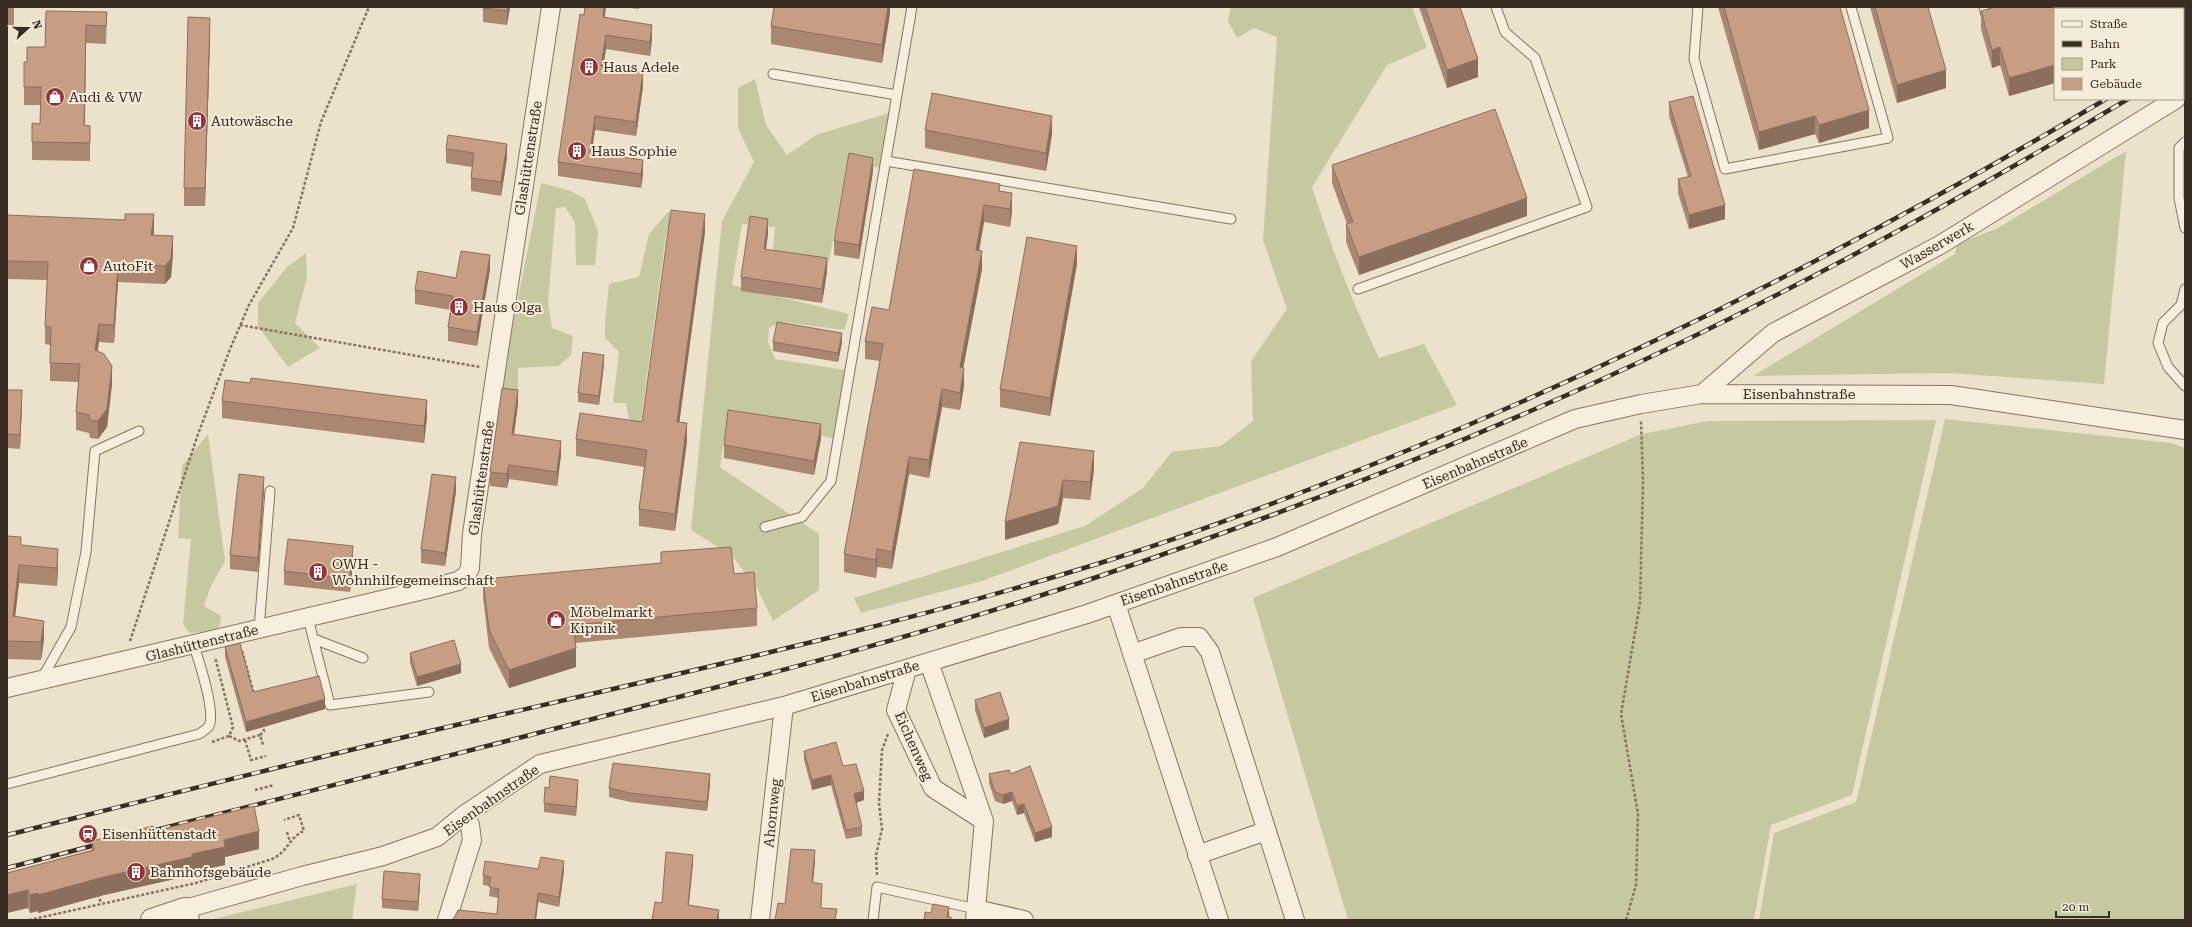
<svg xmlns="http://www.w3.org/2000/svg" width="2192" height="927" viewBox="0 0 2192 927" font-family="'Roboto Serif',serif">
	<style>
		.green { fill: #c6c99f }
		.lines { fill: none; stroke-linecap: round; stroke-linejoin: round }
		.service-casing { stroke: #877360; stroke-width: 11 }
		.minor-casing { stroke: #877360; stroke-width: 20 }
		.tertiary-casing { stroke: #877360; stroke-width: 24 }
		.path { stroke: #877360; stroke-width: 2.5; stroke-dasharray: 3 2; stroke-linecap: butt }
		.service { stroke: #f7eedd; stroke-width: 9 }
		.minor { stroke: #f7eedd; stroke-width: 18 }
		.tertiary { stroke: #f7eedd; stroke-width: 22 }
		.rail-casing { stroke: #392c22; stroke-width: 4.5 }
		.rail { stroke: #f4ebd9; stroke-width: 3; stroke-dasharray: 9; stroke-linecap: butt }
		.wall { fill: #ab8771 }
		.shaded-wall { fill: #8b6e5c }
		.building { fill: #c79d83; stroke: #8b6e5c }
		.labels { text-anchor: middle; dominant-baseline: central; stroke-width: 4; stroke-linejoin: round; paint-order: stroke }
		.poi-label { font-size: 14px; fill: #392c22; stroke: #f4ebd9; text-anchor: start }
		.street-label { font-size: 14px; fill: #392c22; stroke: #f4ebd9 }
	</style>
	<rect width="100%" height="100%" fill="#ece1ca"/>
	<!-- green -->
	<path class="green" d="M1231,7H1412L1427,48L1387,65L1312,187C1331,247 1352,302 1379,358L1424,344L1457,405L982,581L861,613L854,598L1085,526L1143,488L1172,452L1221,446L1253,421L1251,361L1287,309L1263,240L1277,37L1254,28L1237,38L1228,21Z
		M755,79L766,125L787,155L816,135L889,113L880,168L847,162L828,267L772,260L775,227L742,224L732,285L849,314L844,330L781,322L769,328L768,342L775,359L845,370L833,438L727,419L720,467L819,534V590L773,621L756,586L732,556L691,530L722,221L754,162L738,128V88Z
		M2126,151L2104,384L1949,373L1753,376L1955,254L1957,244L1998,228Z
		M541,183L571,191L585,199L598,231L595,265H576L575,222L565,207L556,208L548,302L552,328L573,336L571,355L558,366L518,368V398L498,399Z
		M668,212L678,213L666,235L640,427L630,424L626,403H613L619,352L605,338V322L609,284L639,277L649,234Z
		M306,253L307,277L295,323L320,348L288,367L258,326V303L287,267Z
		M1945,419L2171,443L2185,448V920H1759L1774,833L1856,802Z
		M1936,420L1852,795L1771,825L1754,920H1348L1253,598L1642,434L1708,421Z
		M208,434L225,561L210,588L204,606L221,616L219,630L190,633L183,624L191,539L178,538L182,466Z
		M357,884L352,920H214V919Z"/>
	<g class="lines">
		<!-- service casing -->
		<g class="service-casing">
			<path id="service" d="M1698,7L1694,59L1725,169L1888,138L1851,7
				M1984,7L1986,15
				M773,74L897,95
				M2185,142L2179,148V198L2185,228
				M886,161L1231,219
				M1358,289L1587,207L1535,58L1505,32L1496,7
				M2185,289L2181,305L2163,323L2158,343L2168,367L2185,386
				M765,527L802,517L831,481L912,7
				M308,618L330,705L429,692
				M259,629L270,491
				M314,639L363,658
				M41,680L71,627L86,552L95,451L139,431
				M7,784L199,734C202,732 207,729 209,726C216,713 199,661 194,646
				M873,920L877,887L976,909"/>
		</g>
		<!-- minor casing -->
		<g class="minor-casing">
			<path id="minor" d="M1702,394L1773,333L1940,245L2176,99
				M1116,604L1219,920
				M1132,654L1181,637H1199L1210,652L1295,920
				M929,662L984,821L975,920
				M907,669L896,710L933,788L984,821
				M7,688L428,589L458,581L466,576L470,568L472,534L496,370L551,7
				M1197,855L1266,831
				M185,909L302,876L383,856L437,837L464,815L540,764L784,706L1087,614L1277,547L1575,419L1641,404L1702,394L1951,395L2185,430
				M976,909L1024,920
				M447,920L472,840L470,825L464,815
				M760,920L784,706"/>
		</g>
		<!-- tertiary casing -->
		<g class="tertiary-casing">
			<path id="tertiary" d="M152,920L185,909L188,920"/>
		</g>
		<!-- path -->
		<path class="path" d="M240,325L480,367
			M130,641L197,437L230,349L249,305L293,228L321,122L369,7
			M242,651L254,694
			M260,735L264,731L262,724
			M229,736L239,741L260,735L263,745
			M245,740L251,760L266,756
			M212,742L229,736L233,727L215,657
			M255,790L274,785
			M287,832L290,842
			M877,875L876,855L882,829L879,803L882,750L888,734
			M98,894L101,903
			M29,920L196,883L272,859C288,852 289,837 304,831L299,815L284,820
			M1626,920L1636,885L1638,814L1621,714L1640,603L1643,482L1641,421"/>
		<!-- service -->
		<use href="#service" class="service"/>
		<!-- minor -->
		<use href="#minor" class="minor"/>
		<!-- tertiary -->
		<use href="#tertiary" class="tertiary"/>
		<!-- rail casing -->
		<g class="rail-casing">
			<path id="rail" d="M2183,51L2185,50
				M2183,65L2185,63
				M144,833C303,793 461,753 620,712C782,671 944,629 1103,575C1298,509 1491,433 1678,344C1832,270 1981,187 2128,99
				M7,835C159,797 312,758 465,723C677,674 890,628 1097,564C1223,525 1345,477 1466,426C1688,331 1898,223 2106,99
				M7,868L103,843"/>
		</g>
		<!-- rail -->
		<use href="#rail" class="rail"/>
	</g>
	<!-- wall -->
	<path class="wall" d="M7,7H14V26L7,25Z
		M483,7H510L507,25L483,22Z
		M585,7H606L604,18L652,39L650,56L606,49L603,66L643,86L636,136L595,130L591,153L643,174L641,188L558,176V162Z
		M621,7H639V9Z
		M890,7V13L882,63L771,44V26Z
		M1419,7H1460L1478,77L1447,88Z
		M1718,7H1840L1869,128L1819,143L1815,134L1759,150Z
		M1870,7H1928L1946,88L1897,103Z
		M2055,9V83L2009,96L2000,65L1992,68L1981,29V11Z
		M107,12L106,44L86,43L85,125L90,126V161L32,160V142L40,124L41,105H24V87L27,62L45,47Z
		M210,36L205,206H184V188Z
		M1669,102L1725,219L1689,229L1678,193V179L1688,177L1669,116Z
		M925,130L1052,134L1046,171L925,148Z
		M446,149L507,158L501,196L471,191V178L472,167L446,163Z
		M1332,165L1527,216L1359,275L1346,242V224H1347L1332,183Z
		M914,169L1000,191L1012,211L1010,227L984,222L979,251L982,269L963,368L964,386L960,410L942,407L929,478L909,474L892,569L877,567L876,578L844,572V554L880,361L865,359V341L889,310Z
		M873,171L859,259L834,255V241Z
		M7,215L154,232L153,235L173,254L171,277L165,284L118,282L114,343L99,342L97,351L112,384L107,427L98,439L90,438L89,433L76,430V412L79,382L50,381V345L45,344V326L47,280L7,279Z
		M705,232L679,422L687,441L675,531L639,526V509L644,467L576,456V439L642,422Z
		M768,233L766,250L827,272L822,303L741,291V277Z
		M1077,264L1050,416L1000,407V389Z
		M490,269L477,346L448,341V327L451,310L415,304V290L456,278Z
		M773,342H842L838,362L773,351Z
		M604,364L599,405L578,402V393Z
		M250,383L427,417L424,443L222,418V401Z
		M7,390L22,404L20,449L7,448Z
		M518,404L514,434L561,455L557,486L509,479L507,488L490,486V472Z
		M821,438L814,475L724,458V445Z
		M1094,451V469L1090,500L1063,498L1058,524L1005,540V522Z
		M264,491L258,572L230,569V555Z
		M456,491L445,566L421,563V549Z
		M7,536L58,567L57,586L19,583L15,617L44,639L41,660L7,659Z
		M353,560L350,592L284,585V571Z
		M734,574L757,608V626L575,643L576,667L509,688L489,648L483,597V579Z
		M225,647L253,692L325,709L246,732L225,657Z
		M410,653L461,673L417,686L410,663Z
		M975,700L1009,729L984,738L975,710Z
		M804,751L843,766L864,800L856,803L862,827V836L846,839L831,785L812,790L804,760Z
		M1009,770L1052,837L1035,842L1024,813L1017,815L1012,801L1003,804L995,801L989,783V774Z
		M710,784L707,811L630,802L609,797V788Z
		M549,788L578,789L576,816L544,812V803Z
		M155,831L259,849L225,857V865L192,872V875L104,895L38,913V911L30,913L28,908L7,873L92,850V841Z
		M538,869L564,871L559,907L538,902L536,920H451L497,914L498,898L489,896L490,886L483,885V875Z
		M420,884L418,911L382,908V899Z"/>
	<!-- shaded-wall -->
	<path class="shaded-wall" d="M508,7H510L507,25V11Z
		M604,7H606L603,31V17Z
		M888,7H890V13L882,63V45Z
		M210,18V36L205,206V188Z
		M86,25V43L84,143V125Z
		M652,25V39L650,56V42Z
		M606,35V49L601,79V66Z
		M2000,47V65L1992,68V50Z
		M1478,59V77L1447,88V70Z
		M2055,65V83L2009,96V78Z
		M1946,70V88L1897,103V85Z
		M643,72V86L636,136V122Z
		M1869,110V128L1819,143V125Z
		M595,116V130L590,166V152Z
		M1052,116V134L1046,171V153Z
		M1815,116V134L1759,150V132Z
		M507,144V158L501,196V182Z
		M873,158V171L859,259V245Z
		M643,160V174L641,188V174Z
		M1012,193V211L1010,227V209Z
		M1527,198V216L1359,275V257Z
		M984,205V222L976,268V250Z
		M1725,205V219L1689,229V215Z
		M154,214V232L151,253V235Z
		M705,214V232L677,440V422Z
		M768,219V233L764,263V249Z
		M173,236V254L171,277L165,284V266Z
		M1077,246V264L1050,416V398Z
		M982,251V269L960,385V367Z
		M490,255V269L477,346V332Z
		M827,258V272L822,303V289Z
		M118,264V282L114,343V325Z
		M99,324V342L95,368V350Z
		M842,333V342L838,362V353Z
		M604,355V364L599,405V396Z
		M112,366V384L107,427L98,439V421Z
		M964,368V386L960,410V393Z
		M942,389V407L929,478V460Z
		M22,390V404L20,449V435Z
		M518,390V404L512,448V434Z
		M427,400V417L424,443V426Z
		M687,423V441L675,531V514Z
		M821,424V438L814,475V461Z
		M561,441V455L557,486V472Z
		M1094,451V469L1090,500V482Z
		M909,457V474L892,569V552Z
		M509,465V479L507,488V474Z
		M264,477V491L258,572V558Z
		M456,477V491L445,566V553Z
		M1063,480V498L1058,524L1005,540V522Z
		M353,546V560L350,592V579Z
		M58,549V567L57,586V568Z
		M877,549V567L876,578V560Z
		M19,565V583L13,634V616Z
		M44,621V639L41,660V642Z
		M576,648V667L509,688V670Z
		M461,664V673L417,686V677Z
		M325,699V709L246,732V722Z
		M1009,719V729L984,738V728Z
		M710,774V784L707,811V802Z
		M831,775V785L812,790V780Z
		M578,780V789L576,816V807Z
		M864,791V800L854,803V794Z
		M1012,792V801L1003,804V795Z
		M1024,804V813L1017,815V806Z
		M1052,827V837L1035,842V833Z
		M259,831V849L225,857V865L192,872V875L104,895L38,913V895L104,877L192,854L224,840Z
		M815,850V862L812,894V882Z
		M693,855V864L688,914V905Z
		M564,861V871L559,907V897Z
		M420,874V884L418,911V902Z
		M28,890V908L7,913V895Z
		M38,893V911L30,913V895Z
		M538,893V902L536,920H535Z
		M949,907V917H947Z
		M719,910V920H717Z"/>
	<!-- building -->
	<path class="building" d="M483,7H508L507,11L483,8Z
		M585,7H604L603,17L652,25L650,42L606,35L601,66L643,72L636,122L595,116L590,152L643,160L641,174L558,162L580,14L584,15Z
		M774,7H888L882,45L771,26Z
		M1425,7H1460L1478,59L1447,70Z
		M1724,7H1840L1869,110L1819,125L1815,116L1759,132Z
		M1875,7H1928L1946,70L1897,85Z
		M1995,7H2074V9H2055V65L2009,78L2000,47L1992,50L1981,11Z
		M46,11L107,12L106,26L86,25L84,125L90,126V143L32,142V123L40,124L41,87H24V62H27V47H45Z
		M188,17L210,18L205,188H184Z
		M932,93L1052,116L1046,153L925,130Z
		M1693,96L1725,205L1689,215L1678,179L1691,176L1669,102Z
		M1495,109L1527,198L1359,257L1346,224L1353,222L1332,165Z
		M448,135L507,144L501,182L471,178L474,153L446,149Z
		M849,153L873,158L859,245L834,241Z
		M914,169L1000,184L999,191L1012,193L1010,209L984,205L976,250L982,251L960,367L964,368L960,393L942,389L929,460L909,457L892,552L877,549L876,560L844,554L883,344L865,341L872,307L889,310Z
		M671,210L705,214L677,422L687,423L675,514L639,509L647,450L576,439L580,413L642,422Z
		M125,214H154L151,235L173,236L171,259L165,266L118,264L114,325L99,324L95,350L104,354L112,366L107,409L98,421L90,420L89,415L76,412L80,364L50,363L51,327L45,326L48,262L7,261V215L125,220Z
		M750,216L768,219L764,249L827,258L822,289L741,277Z
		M1027,237L1077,246L1050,398L1000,389Z
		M461,251L490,255L477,332L448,327L453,296L415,290L418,271L456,278Z
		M777,322L842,333L838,353L773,342Z
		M583,352L604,355L599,396L578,393Z
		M251,378L427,400L424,426L222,401L225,380L250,383Z
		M502,388L518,390L512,434L561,441L557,472L509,465L507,474L490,472Z
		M7,390H22L20,435L7,434Z
		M728,410L821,424L814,461L724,445Z
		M1020,442L1094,451L1090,482L1063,480L1058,506L1005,522Z
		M239,474L264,477L258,558L230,555Z
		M432,474L456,477L445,553L421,549Z
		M7,536L21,537V545L58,549L57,568L19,565L13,616L44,621L41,642L7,641Z
		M288,539L353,546L350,579L284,571Z
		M731,547L734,574L754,572L757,608L573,625L576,648L509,670L489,630L483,579L661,563V552Z
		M454,640L461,664L417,677L410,653Z
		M240,643L253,692L319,676L325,699L246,722L225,647Z
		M1000,692L1009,719L984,728L975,700Z
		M836,742L843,766L856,764L864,791L854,794L862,827L846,830L831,775L812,780L804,751Z
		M613,763L710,774L707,802L630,793L609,788Z
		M1030,766L1052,827L1035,833L1024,804L1017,806L1012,792L1003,795L995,792L989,774L1009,770L1011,774Z
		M550,776L578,780L576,807L544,803L545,787L549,788Z
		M254,806L259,831L224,840L225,847L192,854V857L104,877L38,895V893L30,895L28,890L7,895V873L94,850L92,841L153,826L155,831Z
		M791,849L815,850L812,882L822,884L821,908L837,909L835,920H775L778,903L785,904Z
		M666,852L693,855L688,905L719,910L717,920H652L655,902L662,903Z
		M541,857L564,861L559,897L538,893L535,920H451L454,918L458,910L497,914L499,889L489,887L491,877L483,875L485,861L538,869Z
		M384,871L420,874L418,902L382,899Z
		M933,904L949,907L947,917H951V920H924L925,912L931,913Z"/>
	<!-- icons -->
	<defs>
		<g id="building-disc" transform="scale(1)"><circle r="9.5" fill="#913538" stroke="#f4ebd9"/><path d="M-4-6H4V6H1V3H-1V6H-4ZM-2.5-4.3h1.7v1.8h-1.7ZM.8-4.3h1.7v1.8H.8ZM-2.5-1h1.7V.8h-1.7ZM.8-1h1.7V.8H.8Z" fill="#fff"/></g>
		<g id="shop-disc" transform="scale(1)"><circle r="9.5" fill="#913538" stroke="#f4ebd9"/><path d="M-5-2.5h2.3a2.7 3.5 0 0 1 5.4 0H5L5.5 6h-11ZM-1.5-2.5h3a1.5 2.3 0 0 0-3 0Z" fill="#fff"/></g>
		<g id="station-disc" transform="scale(1)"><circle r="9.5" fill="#913538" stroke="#f4ebd9"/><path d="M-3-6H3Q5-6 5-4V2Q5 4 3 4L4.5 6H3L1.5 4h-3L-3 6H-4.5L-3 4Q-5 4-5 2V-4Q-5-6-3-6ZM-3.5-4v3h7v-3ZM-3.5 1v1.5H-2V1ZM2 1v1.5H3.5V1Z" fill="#fff"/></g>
	</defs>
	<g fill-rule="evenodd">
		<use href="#building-disc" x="589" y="67"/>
		<use href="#shop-disc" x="55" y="97"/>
		<use href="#building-disc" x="197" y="121"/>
		<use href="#building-disc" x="577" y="151"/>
		<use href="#shop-disc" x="89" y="266"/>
		<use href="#building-disc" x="459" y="307"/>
		<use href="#building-disc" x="318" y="572"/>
		<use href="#shop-disc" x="556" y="620"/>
		<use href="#station-disc" x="88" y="834"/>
		<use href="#building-disc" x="136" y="872"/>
	</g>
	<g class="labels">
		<!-- poi labels -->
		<g class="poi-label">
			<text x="603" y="67">Haus Adele</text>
			<text x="69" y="97">Audi &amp; VW</text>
			<text x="211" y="121">Autowäsche</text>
			<text x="591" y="151">Haus Sophie</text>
			<text x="103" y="266">AutoFit</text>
			<text x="473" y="307">Haus Olga</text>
			<text x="332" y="564">OWH -<tspan x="332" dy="16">Wohnhilfegemeinschaft</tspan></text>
			<text x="570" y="612">Möbelmarkt<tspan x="570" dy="16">Kipnik</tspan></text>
			<text x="102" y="834">Eisenhüttenstadt</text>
			<text x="150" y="872">Bahnhofsgebäude</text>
		</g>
		<!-- street labels -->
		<g class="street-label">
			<text transform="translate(528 158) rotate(-81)">Glashüttenstraße</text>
			<text transform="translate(1937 245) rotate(-30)">Wasserwerk</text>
			<text x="1799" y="394">Eisenbahnstraße</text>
			<text transform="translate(1475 463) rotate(-23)">Eisenbahnstraße</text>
			<text transform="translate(481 478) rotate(-82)">Glashüttenstraße</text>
			<text transform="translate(1174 583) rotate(-19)">Eisenbahnstraße</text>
			<text transform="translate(202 643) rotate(-14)">Glashüttenstraße</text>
			<text transform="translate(865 681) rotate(-17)">Eisenbahnstraße</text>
			<text transform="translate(914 746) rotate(66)">Eichenweg</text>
			<text transform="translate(491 800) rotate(-35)">Eisenbahnstraße</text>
			<text transform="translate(772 813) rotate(-84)">Ahornweg</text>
		</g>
	</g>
	<!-- border -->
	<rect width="2192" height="927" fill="none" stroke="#392c22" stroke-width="16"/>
	<!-- legend -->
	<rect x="2054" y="8" width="130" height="92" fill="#f4ebd9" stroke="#a99f90"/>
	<rect x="2062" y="21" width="20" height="6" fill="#f7eedd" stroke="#a99f90"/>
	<text x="2090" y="28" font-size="12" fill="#392c22">Straße</text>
	<rect x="2062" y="41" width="20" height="6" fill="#392c22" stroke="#a99f90"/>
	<text x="2090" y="48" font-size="12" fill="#392c22">Bahn</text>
	<rect x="2062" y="58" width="20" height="12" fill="#c6c99f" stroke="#a99f90"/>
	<text x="2090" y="68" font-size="12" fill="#392c22">Park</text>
	<rect x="2062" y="78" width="20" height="12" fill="#c79d83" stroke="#a99f90"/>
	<text x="2090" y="88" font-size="12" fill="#392c22">Gebäude</text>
	<!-- north arrow -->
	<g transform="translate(28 28) rotate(69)" stroke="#f4ebd9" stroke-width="3" paint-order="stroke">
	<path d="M0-3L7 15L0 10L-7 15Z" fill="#392c22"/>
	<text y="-6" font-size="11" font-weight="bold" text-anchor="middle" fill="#392c22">N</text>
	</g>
	<!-- scale -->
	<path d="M2056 911v6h53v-6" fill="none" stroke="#392c22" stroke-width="2"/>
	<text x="2062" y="911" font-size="12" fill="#392c22" stroke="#f4ebd9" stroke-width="3" paint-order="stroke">20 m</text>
</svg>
